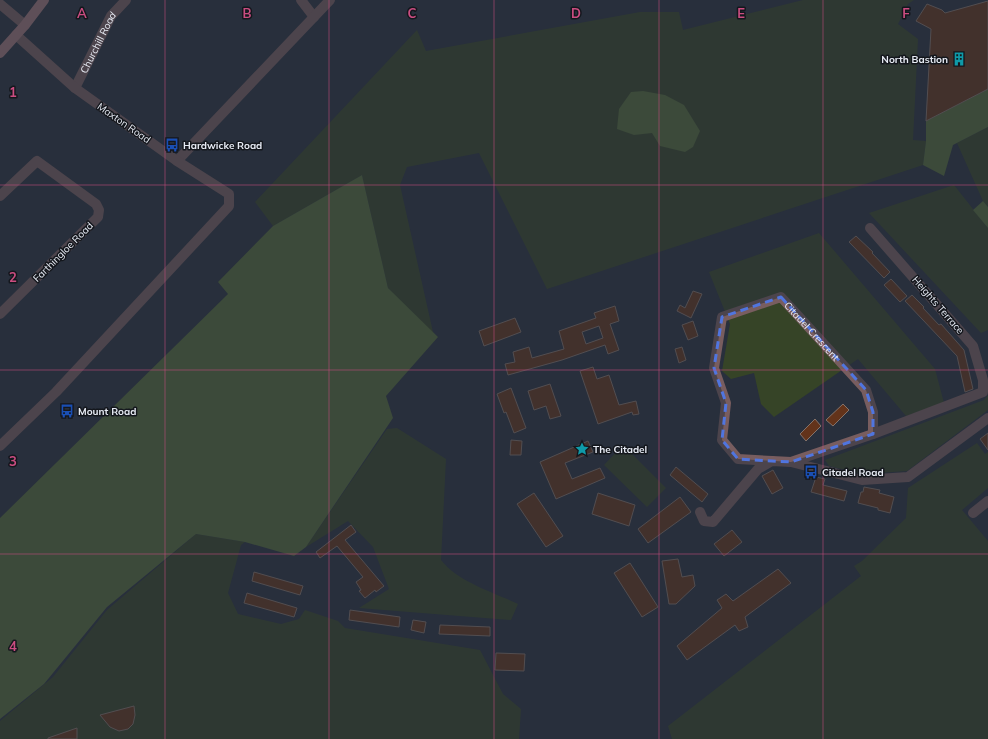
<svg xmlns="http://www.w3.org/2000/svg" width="988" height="739" viewBox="0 0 988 739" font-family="Mulish,sans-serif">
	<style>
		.green { fill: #364427 }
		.forest { fill: #546a38 }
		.building { fill: #63331a; stroke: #847269; fill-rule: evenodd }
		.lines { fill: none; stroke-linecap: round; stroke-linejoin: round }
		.minor { stroke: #785d5f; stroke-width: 10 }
		.secondary { stroke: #a0767a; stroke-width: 10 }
		.marked { fill: none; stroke: #5075df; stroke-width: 3; stroke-dasharray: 8 5; stroke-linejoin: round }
		.grid { fill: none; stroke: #cb4d81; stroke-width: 1; stroke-opacity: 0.55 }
		.labels { text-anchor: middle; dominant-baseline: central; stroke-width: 3; stroke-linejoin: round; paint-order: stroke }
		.street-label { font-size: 10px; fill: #e7ebf4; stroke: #14171d }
		.poi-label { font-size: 10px; font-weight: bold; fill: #e7ebf4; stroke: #14171d; text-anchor: start }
		.grid-label { font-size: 13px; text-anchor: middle; font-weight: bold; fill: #cb4d81; stroke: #14171d; stroke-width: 3; stroke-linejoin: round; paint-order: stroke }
	</style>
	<rect width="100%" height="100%" fill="#282f3c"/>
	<!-- green -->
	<path class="green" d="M803,0H914L908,4L898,24L918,39L913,140L926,141L923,165L547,289L479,153L407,167L400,185L435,341L388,288L362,175L273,226L255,202L417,30L426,51L640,12H679L683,30Z
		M988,127V207L983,201L957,143Z
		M954,185L988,228V330L981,333L869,213Z
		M819,233L935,369L944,403L906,416L858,359L774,417L761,404L754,373L731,379L722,371L730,324L709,272Z
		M988,395V410L907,471L863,474L829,466L825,460L984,400Z
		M397,428L446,459L441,560C458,582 493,592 518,604L511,620L359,608L389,589L373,547L348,521L306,547L387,429Z
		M977,443L985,454L988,452V488L962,510L988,541V739H672L668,726L861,576L854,566L862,561L906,518L908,488Z
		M623,445L666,488L647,507L604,465Z
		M196,534L245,542L241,545L228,593L238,614L281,624L299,619L305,610L338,621L345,628L480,650L503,694L521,709L519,739H0V721L53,677L107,610Z"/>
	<!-- forest -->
	<path class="forest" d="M988,89V127L953,145L944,176L923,165L926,141V121Z
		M643,91L665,95L684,105L700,131L693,147L685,152L660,146L652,133L634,135L617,129L619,109L631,92Z
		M362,175L388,288L438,337L386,396L393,418L306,547L294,556L245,542L196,534L107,607L44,684L0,719V518L228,294L218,282L273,226Z
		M983,201L988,207V228L973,210Z"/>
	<!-- building -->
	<path class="building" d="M988,1V89L926,121L931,29L916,21L927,4L942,10L945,13Z
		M856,236L873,252L872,253L890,272L884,278L849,242Z
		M891,279L907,296L900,302L884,285Z
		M693,291L702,294L691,318L677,311L680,305L685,308Z
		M912,295L924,307L923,308L939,325L941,324L964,350L973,389L965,392L957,356L905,301Z
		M615,306L619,321L610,324L619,350L608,354L605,345L562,360L508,375L505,364L515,362L513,352L529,347L532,358L564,349L559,331L596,318L594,313ZM599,326L603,338L586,344L582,332Z
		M515,318L521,332L484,346L479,331Z
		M693,321L698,336L688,340L682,325Z
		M682,347L686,360L679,363L675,349Z
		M593,367L597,379L609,375L619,405L636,401L639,414L633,415L632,412L598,424L580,371Z
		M550,384L561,416L550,419L546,406L534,410L528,391Z
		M511,388L526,428L514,433L506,412L504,413L497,394Z
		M843,404L849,410L833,426L826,420Z
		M815,419L821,426L806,441L800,434Z
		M988,433V450L980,439Z
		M511,440L522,441L521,455H510Z
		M588,441L593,452L565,463L572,479L600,468L605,478L556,499L540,462Z
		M676,467L708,494L702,502L670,475Z
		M773,470L783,488L772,494L762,476Z
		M816,477L825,479L823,485L847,491L844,501L811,492Z
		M864,487L880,490L879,493L894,497L890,513L878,510V508L858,503L861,492H863Z
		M534,493L563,536L546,547L517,504Z
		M598,493L635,505L629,526L592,514Z
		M680,497L691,512L648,543L638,529Z
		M351,525L356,532L345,540L384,586L376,592L375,590L365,598L359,591L361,590L356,582L363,577L337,546L320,558L316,552Z
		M732,530L742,542L724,556L714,544Z
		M678,559L682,577L693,575L695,586L676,604H669L662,561Z
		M630,563L658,607L642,617L614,573Z
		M778,569L791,583L745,617L748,627L739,631L735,625L687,660L677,646L722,608L717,600L726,594L733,601Z
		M254,572L303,586L300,595L252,581Z
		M247,593L297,608L294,617L244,603Z
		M350,610L400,617L399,627L349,620Z
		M413,620L426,622L424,633L411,630Z
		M440,625L490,627V636L439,634Z
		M496,653L525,654L524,671L495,670Z
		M134,706L135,715L133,724L128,729L119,731L110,727L100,715Z
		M77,728V739H48V738Z"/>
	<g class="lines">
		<!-- minor -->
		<g class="minor">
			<path d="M301,0L314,17"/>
			<path d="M0,4L25,25"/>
			<path id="s1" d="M75,88L111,16L126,0"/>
			<path d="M177,161L330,0"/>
			<path d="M0,196L37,161L96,204L99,210L98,217L0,314"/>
			<path d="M0,446L56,392L229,206V194L177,161L75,88L16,35"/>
			<path id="s2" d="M772,461L738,459L722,440L726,403L714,368L722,317L781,297L866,390L873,412V434"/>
			<path d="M791,462L873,434L983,392V380L973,346L870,228"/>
			<path d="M700,512L704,521L713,522L758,469L772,461L791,462L862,480L908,477L988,418"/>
			<path d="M973,513L988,501"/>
		</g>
		<!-- secondary -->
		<path class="secondary" d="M0,53L25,25L44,0"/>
	</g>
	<!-- marked area -->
	<path d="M0 0H988V739H0ZM781,297L866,390L873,412V434L791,462L738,459L722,440L726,403L714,368L722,317Z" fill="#282f3c" fill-opacity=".55" fill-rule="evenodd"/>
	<path class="marked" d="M781,297L866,390L873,412V434L791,462L738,459L722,440L726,403L714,368L722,317Z"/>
	<!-- grid -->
	<path class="grid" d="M165,0V739M329,0V739M494,0V739M659,0V739M823,0V739M0,185H988M0,370H988M0,554H988"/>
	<!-- icons -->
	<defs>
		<g id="building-bare" transform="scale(1.08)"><path d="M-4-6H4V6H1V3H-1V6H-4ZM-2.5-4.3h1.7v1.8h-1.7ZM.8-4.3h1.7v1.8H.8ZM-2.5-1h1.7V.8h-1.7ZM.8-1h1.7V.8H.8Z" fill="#0f9aa8" stroke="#14171d" stroke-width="2.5" paint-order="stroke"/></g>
		<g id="bus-bare" transform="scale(1.08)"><path d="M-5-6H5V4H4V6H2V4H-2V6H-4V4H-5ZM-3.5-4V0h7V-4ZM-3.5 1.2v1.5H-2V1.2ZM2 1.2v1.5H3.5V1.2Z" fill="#1a4fb4" stroke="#14171d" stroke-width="2.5" paint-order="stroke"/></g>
		<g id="sight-bare" transform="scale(1.08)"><path d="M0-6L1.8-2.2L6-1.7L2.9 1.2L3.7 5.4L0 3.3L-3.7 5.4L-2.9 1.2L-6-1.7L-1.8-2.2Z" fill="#0f9aa8" stroke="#14171d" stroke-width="2.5" paint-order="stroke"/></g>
	</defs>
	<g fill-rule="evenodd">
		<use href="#building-bare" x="959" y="59"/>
		<use href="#bus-bare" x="172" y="145"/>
		<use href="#bus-bare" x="67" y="411"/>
		<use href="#sight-bare" x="582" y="449"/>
		<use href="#bus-bare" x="811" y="472"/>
	</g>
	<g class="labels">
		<!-- street labels -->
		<g class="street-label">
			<text stroke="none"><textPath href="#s1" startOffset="51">Churchill Road</textPath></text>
			<text transform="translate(124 123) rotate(35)">Maxton Road</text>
			<text transform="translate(63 252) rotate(-45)">Farthingloe Road</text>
			<text transform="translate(938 305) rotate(49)">Heights Terrace</text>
			<text stroke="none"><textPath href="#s2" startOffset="293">Citadel Crescent</textPath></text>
		</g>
		<!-- poi labels -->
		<g class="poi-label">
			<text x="948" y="59" text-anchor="end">North Bastion</text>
			<text x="183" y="145">Hardwicke Road</text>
			<text x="78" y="411">Mount Road</text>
			<text x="593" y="449">The Citadel</text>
			<text x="822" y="472">Citadel Road</text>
		</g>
	</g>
	<g class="grid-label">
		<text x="82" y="18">A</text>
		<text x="247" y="18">B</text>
		<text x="412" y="18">C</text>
		<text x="576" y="18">D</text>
		<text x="741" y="18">E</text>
		<text x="906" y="18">F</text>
		<text x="13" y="97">1</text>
		<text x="13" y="282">2</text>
		<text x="13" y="466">3</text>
		<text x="13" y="651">4</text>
	</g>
</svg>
